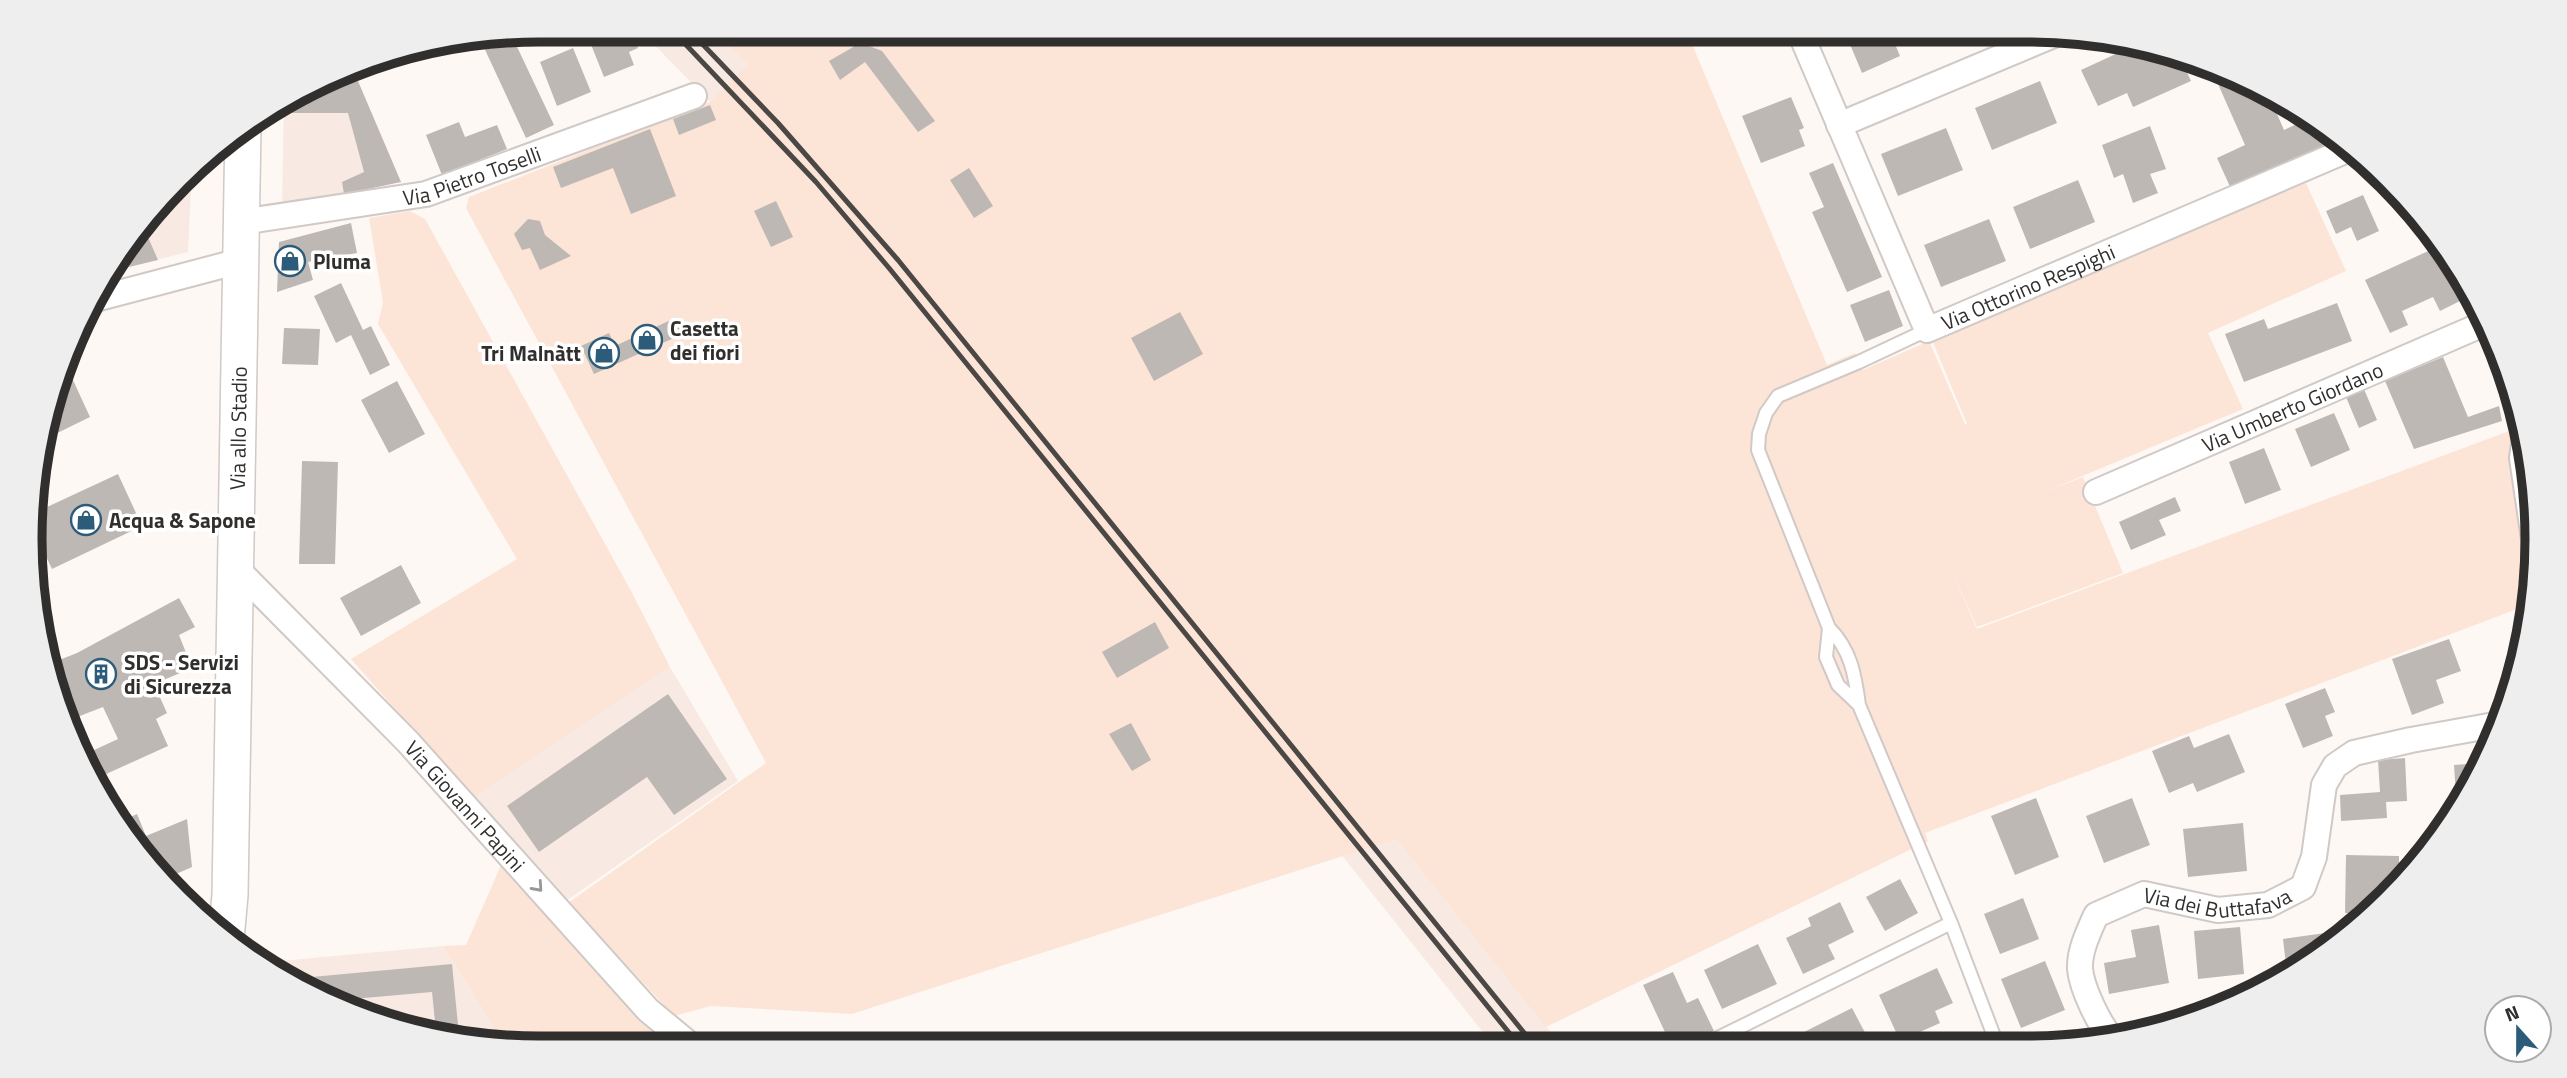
<svg xmlns="http://www.w3.org/2000/svg" width="2567" height="1078" viewBox="0 0 2567 1078" font-family="'Titillium Web',sans-serif">
	<style>
		.built { fill: #f8eae2 }
		.green { fill: #fce4d7 }
		.building { fill: #beb8b5 }
		.lines { fill: none; stroke-linecap: round; stroke-linejoin: round }
		.lane-casing { stroke: #d0c9c6; stroke-width: 16 }
		.street-casing { stroke: #d0c9c6; stroke-width: 28 }
		.secondary-casing { stroke: #d0c9c6; stroke-width: 38 }
		.lane { stroke: #fff; stroke-width: 12 }
		.street { stroke: #fff; stroke-width: 24 }
		.secondary { stroke: #fff; stroke-width: 35 }
		.rail { stroke: #4a4745; stroke-width: 5 }
		.oneway { stroke: #989796 }
		.labels { text-anchor: middle; dominant-baseline: central; stroke-width: 7; stroke-linejoin: round; paint-order: stroke }
		.street-label { font-size: 21px; fill: #312f2d; stroke: #fff }
		.poi-label { font-size: 21px; font-weight: bold; fill: #312f2d; stroke: #fff; text-anchor: start }
		.rim { fill: none; stroke: #312f2d; stroke-width: 9 }
	</style>
	<rect width="100%" height="100%" fill="#fef8f4"/>
	<!-- built -->
	<path class="built" d="M640,30H713L748,65L1396,839L1561,1045L1494,1046L1153,619L710,102Z
		M352,67L401,182L282,206L284,98Z
		M192,169L188,252L108,272Z
		M670,667L738,781L566,901L473,798Z
		M443,946L503,1042L375,1021L285,980L269,969V962Z"/>
	<!-- green -->
	<path class="green" d="M713,30H1686L1827,365L1855,353L1863,370L1929,341L1965,424H1967L1932,340L2306,183L2346,271L2208,333L2243,409L2044,492L2083,477L2123,573L1977,627L1948,562L1977,629L2512,430L2524,433L2536,506L2533,603L1925,833L1928,841L1546,1027L1396,839L852,1014L711,1006L674,1016L568,903L766,763L466,208L469,197L710,102L748,65Z
		M410,211L425,219L630,589L670,667L473,798L351,659L517,559L378,324L383,302L369,218Z
		M502,863L677,1048H539L503,1042L443,946L466,945Z"/>
	<!-- building -->
	<path class="building" d="M621,30H631L638,48L629,52L634,65L604,77L590,42Z
		M1844,30H1889L1900,56L1862,73Z
		M511,34L554,125L526,138L480,39Z
		M855,46H869L882,51L935,121L918,132L865,62L840,80L829,61Z
		M2131,47L2179,55L2191,81L2133,107L2127,93L2098,106L2081,70Z
		M573,48L591,92L557,106L540,62Z
		M352,67L401,182L344,194L342,182L364,172L348,113H290V95Z
		M2223,71L2267,91L2284,130L2310,118L2339,138L2341,143L2232,191L2217,158L2245,145L2214,75Z
		M2040,81L2057,123L1992,150L1975,108Z
		M1791,97L1804,128L1799,130L1805,146L1761,163L1742,116Z
		M710,105L716,120L679,135L673,119Z
		M459,122L465,137L497,125L507,149L442,175L426,135Z
		M2150,126L2166,169L2150,174L2158,193L2133,203L2123,174L2114,178L2102,145Z
		M1946,128L1963,170L1898,196L1881,154Z
		M650,129L676,196L631,214L613,168L561,188L553,167Z
		M1833,163L1882,277L1847,292L1812,212L1824,207L1809,173Z
		M969,168L993,206L974,218L950,180Z
		M2078,180L2095,222L2030,249L2013,207Z
		M2397,192L2425,222L2412,227Z
		M2363,195L2379,231L2357,241L2351,227L2336,234L2326,211Z
		M776,201L793,237L771,247L754,211Z
		M528,219L540,221L545,235L571,256L540,270L530,248L522,250L514,234Z
		M1989,219L2006,261L1941,287L1924,245Z
		M351,223L357,253L308,262L313,280L277,292L279,242Z
		M144,228L158,260L108,272Z
		M2437,247L2462,300L2440,311L2433,297L2402,311L2408,325L2390,333L2365,280Z
		M341,283L363,330L371,326L390,365L370,375L351,335L336,343L314,296Z
		M1889,290L1903,326L1865,342L1850,305Z
		M2337,303L2352,341L2244,382L2225,334L2264,319L2268,329Z
		M1180,312L1203,354L1154,381L1131,338Z
		M677,317L685,333L594,374L581,346L609,333L615,346Z
		M284,328L320,329L318,365L282,364Z
		M2443,357L2468,417L2499,406L2502,421L2414,449L2385,381Z
		M67,367L90,417L39,442V440Z
		M397,381L425,434L389,453L361,400Z
		M2364,389L2377,420L2359,428L2346,397Z
		M2334,413L2350,450L2311,467L2295,429Z
		M2264,448L2281,490L2245,504L2229,462Z
		M302,461L338,462L335,564H299Z
		M118,474L142,526L52,569L31,525L32,514Z
		M2175,497L2181,511L2159,520L2166,535L2131,550L2119,522Z
		M401,565L421,603L361,636L340,598Z
		M179,598L195,627L179,635L192,668L154,684L167,713L156,719L168,746L104,775L92,751L118,739L103,707L72,719L49,664L77,653Z
		M1155,622L1169,648L1117,678L1102,652Z
		M2449,639L2461,671L2436,680L2444,703L2412,715L2392,659Z
		M2325,688L2335,712L2325,716L2333,736L2303,748L2285,704Z
		M668,694L727,779L674,815L647,777L539,852L507,806Z
		M1131,723L1151,760L1132,771L1109,734Z
		M2229,734L2245,772L2197,792L2193,783L2169,793L2152,751L2189,736L2194,748Z
		M2405,758L2407,801L2386,802L2387,818L2341,821L2340,795L2380,792L2378,760Z
		M2481,763L2457,811L2454,765Z
		M2036,798L2059,857L2015,875L1991,816Z
		M2132,798L2150,845L2104,863L2086,816Z
		M137,814L146,836L187,819L192,867L167,878L129,832L124,820Z
		M2243,823L2247,871L2188,877L2183,829Z
		M2346,855L2399,856V878L2366,913H2345Z
		M1900,879L1918,913L1885,931L1866,897Z
		M190,890L195,901L203,898V921L181,894Z
		M2023,898L2039,939L2000,954L1984,914Z
		M1840,902L1854,932L1828,945L1835,959L1803,974L1786,938L1811,926L1808,918Z
		M2159,925L2169,983L2109,994L2104,963L2136,957L2131,930Z
		M2240,927L2244,974L2198,979L2194,931Z
		M2325,933L2327,949L2287,973L2283,939Z
		M1758,944L1777,984L1722,1009L1704,970Z
		M2045,961L2065,1010L2021,1028L2001,979Z
		M452,964L459,1035L436,1031L432,992L330,1001L290,983V979Z
		M1937,968L1953,1003L1935,1011L1940,1023L1900,1041L1879,995Z
		M1673,972L1687,1003L1698,998L1714,1031L1684,1045H1671L1643,985Z
		M1852,1008L1871,1044L1788,1045L1786,1041Z"/>
	<g class="lines">
		<!-- lane casing -->
		<g class="lane-casing">
			<path id="lane" d="M1927,330L1859,362L1778,396L1766,413L1759,434L1758,450L1829,628L1826,657L1838,685L1859,705L1951,923L1997,1044
				M1829,628C1851,650 1855,675 1859,705
				M1716,1039L1951,923"/>
		</g>
		<!-- street casing -->
		<g class="street-casing">
			<g id="street">
				<path id="s1" d="M1799,30L1927,330L2352,148"/>
				<path d="M1839,125L2056,34"/>
				<path id="s2" d="M241,222L426,194L694,96"/>
				<path d="M92,300L240,261"/>
				<path d="M2525,437L2522,458L2535,546"/>
				<path id="s3" d="M2096,492L2488,322"/>
				<path id="s4" d="M235,567L408,742L648,1010L694,1048"/>
				<path id="s5" d="M2112,1039C2099,1024 2082,989 2080,969C2079,951 2089,931 2096,915L2144,894L2218,910L2268,905L2303,887L2314,857L2324,785L2335,766L2354,753L2411,740L2500,724"/>
			</g>
		</g>
		<!-- secondary casing -->
		<g class="secondary-casing">
			<g id="secondary">
				<path id="s6" d="M226,939L230,895L243,127"/>
			</g>
		</g>
		<!-- lane -->
		<use href="#lane" class="lane"/>
		<!-- street -->
		<use href="#street" class="street"/>
		<!-- secondary -->
		<use href="#secondary" class="secondary"/>
		<!-- rail -->
		<path class="rail" d="M672,30L816,182L889,268L1519,1045
			M689,30L778,123L898,260L1534,1045"/>
	</g>
	<!-- one-way arrows -->
	<defs><path id="oneway-chevron" d="M-2-3.5L2.5 0L-2 3.5" fill="none" stroke-width="1.6" stroke-linecap="round" stroke-linejoin="round" transform="scale(1.75)"/></defs>
	<use class="oneway" href="#oneway-chevron" transform="translate(538 887) rotate(48)"/>
	<!-- icons -->
	<defs>
		<g id="shop-ring" transform="scale(1.575)"><circle r="9.5" fill="#fff" stroke="#2d5c7b" stroke-width="1.5"/><path d="M-5-2.5h2.3a2.7 3.5 0 0 1 5.4 0H5L5.5 6h-11ZM-1.5-2.5h3a1.5 2.3 0 0 0-3 0Z" fill="#2d5c7b"/></g>
		<g id="building-ring" transform="scale(1.575)"><circle r="9.5" fill="#fff" stroke="#2d5c7b" stroke-width="1.5"/><path d="M-4-6H4V6H1V3H-1V6H-4ZM-2.5-4.3h1.7v1.8h-1.7ZM.8-4.3h1.7v1.8H.8ZM-2.5-1h1.7V.8h-1.7ZM.8-1h1.7V.8H.8Z" fill="#2d5c7b"/></g>
	</defs>
	<g fill-rule="evenodd">
		<use href="#shop-ring" x="290" y="261"/>
		<use href="#shop-ring" x="647" y="340"/>
		<use href="#shop-ring" x="604" y="353"/>
		<use href="#shop-ring" x="86" y="520"/>
		<use href="#building-ring" x="101" y="674"/>
	</g>
	<g class="labels">
		<!-- street labels -->
		<g class="street-label">
			<text stroke="none"><textPath href="#s2" startOffset="236">Via Pietro Toselli</textPath></text>
			<text stroke="none"><textPath href="#s1" startOffset="436">Via Ottorino Respighi</textPath></text>
			<text stroke="none"><textPath href="#s3" startOffset="214">Via Umberto Giordano</textPath></text>
			<text stroke="none"><textPath href="#s6" startOffset="511">Via allo Stadio</textPath></text>
			<text stroke="none"><textPath href="#s4" startOffset="332">Via Giovanni Papini</textPath></text>
			<text stroke="none"><textPath href="#s5" startOffset="262">Via dei Buttafava</textPath></text>
		</g>
		<!-- poi labels -->
		<g class="poi-label">
			<text x="313" y="261">Pluma</text>
			<text x="670" y="328">Casetta<tspan x="670" dy="24">dei fiori</tspan></text>
			<text x="581" y="353" text-anchor="end">Tri Malnàtt</text>
			<text x="109" y="520">Acqua &amp; Sapone</text>
			<text x="124" y="662">SDS - Servizi<tspan x="124" dy="24">di Sicurezza</tspan></text>
		</g>
	</g>
	<!-- crop -->
	<path d="M0 0H2567V1078H0ZM539 42H2028A497 497 0 0 1 2525 539V539A497 497 0 0 1 2028 1036H539A497 497 0 0 1 42 539V539A497 497 0 0 1 539 42Z" fill="#efeeee" fill-rule="evenodd"/>
	<path class="rim" d="M539 42H2028A497 497 0 0 1 2525 539V539A497 497 0 0 1 2028 1036H539A497 497 0 0 1 42 539V539A497 497 0 0 1 539 42Z"/>
	<!-- north arrow -->
	<g transform="translate(2518 1029) rotate(339)"><circle r="33" fill="#ffffff" stroke="#adacab" stroke-width="2"/>
	<path d="M0-5L12 26L0 18L-12 26Z" fill="#2d5c7b"/>
	<text y="-10" font-size="19" font-weight="bold" text-anchor="middle" fill="#312f2d">N</text>
	</g>
</svg>
